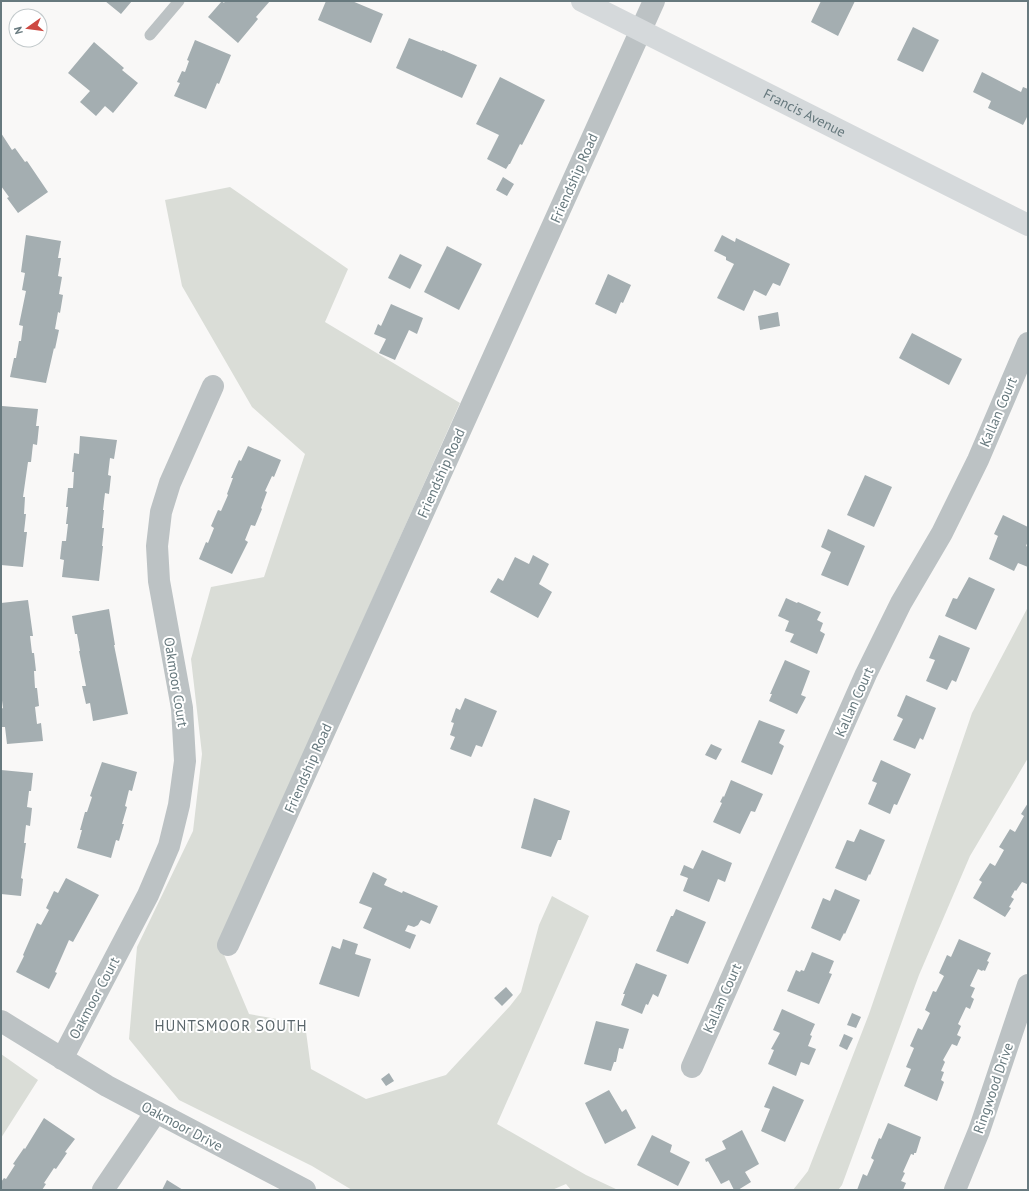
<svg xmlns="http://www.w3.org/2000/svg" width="1029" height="1191" viewBox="0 0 1029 1191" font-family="'PT Sans',sans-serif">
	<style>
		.green { fill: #daddd7 }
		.building { fill: #a4aeb1 }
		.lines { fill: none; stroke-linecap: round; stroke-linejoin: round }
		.lane { stroke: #bcc2c4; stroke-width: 11 }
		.street { stroke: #bcc2c4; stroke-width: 22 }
		.secondary { stroke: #d5d9db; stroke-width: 22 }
		.labels { text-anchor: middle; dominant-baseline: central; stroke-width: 4; stroke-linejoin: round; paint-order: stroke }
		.street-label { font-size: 14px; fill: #67797e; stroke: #fff }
		.neighbourhood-label { font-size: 15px; letter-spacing: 1px; fill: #59656a; stroke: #fff }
	</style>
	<rect width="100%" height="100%" fill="#f9f8f7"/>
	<!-- green -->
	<path class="green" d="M230,187L348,269L325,322L460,403L232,914L222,950L249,1014L305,1024L311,1069L366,1099L446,1075L510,1006L521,992L539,925L552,896L589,916L497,1124L586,1175L618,1190H571L566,1184L552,1190H352L312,1166L179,1100L129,1039L137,947L193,831L202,754L191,659L211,587L264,577L305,454L252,407L182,286L165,200Z
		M1028,607V758L970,856L919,975L842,1185L838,1190H793L808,1171L869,1014L972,713Z
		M1,1054L38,1080L1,1138Z"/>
	<!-- building -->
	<path class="building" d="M105,1H132L121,14Z
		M222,1L224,3L225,1H270L256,17L258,19L238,43L208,17Z
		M326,1H352L383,14L371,43L318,20Z
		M821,1H855L838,36L811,22Z
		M913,27L939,40L923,72L897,60Z
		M409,38L442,51V50L477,65L462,98L396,68Z
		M195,40L231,55L219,84L217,83L206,109L174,96L180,83L177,82L182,71L185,72L189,61L187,60Z
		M94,42L124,68L122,70L138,83L113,113L105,106L96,116L80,102L90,91L68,73Z
		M982,72L1021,92L1023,87L1028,89V115L1023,125L988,108L991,101L973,92Z
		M500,77L545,100L522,145L520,144L510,164H509L506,169L487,159L499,135L476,124Z
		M1,133L12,150L15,148L25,162L27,161L48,192L18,213L7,198L9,197L1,186Z
		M503,177L514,184L507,196L496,190Z
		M26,235L61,241L58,258H61L58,276L62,277L59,294L63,295L60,313L58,312L55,329L59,330L55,349L54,348L46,383L10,377L14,358H16L19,341H21L23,326L19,325L26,291L22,290L25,273L21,272Z
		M722,235L735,242L736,238L790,264L780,286L773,283L766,296L754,290L744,311L717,298L734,264L726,260V257L714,251Z
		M447,246L482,264L459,310L424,292Z
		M400,254L422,265L410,289L388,278Z
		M608,274L631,285L623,303L621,302L616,314L595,304Z
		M391,304L423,318L417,334L409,330L395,360L379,353L386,339L374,334L378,324L381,326Z
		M778,312L780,326L760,330L758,316Z
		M912,333L962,359L949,385L899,358Z
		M2,406L38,409L36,426H39L37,445L33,444L31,462H28L23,497H25L24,514H26L24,532H27L23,567L1,565Z
		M80,436L117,440L114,459L110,458L108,475L111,476L109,494L105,493L103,510H104L102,528H104L102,546H103L99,581L62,577L64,560L60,559L62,541H66L68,524H66L68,507H66L68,488H73L74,472H72L74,453L79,454Z
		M248,446L281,460L274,477L272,476L265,491L267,492L261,508L262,509L255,526L251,525L245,540L248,542L232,574L199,559L206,542L208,543L214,528L211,526L218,510L221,511L228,495L227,494L233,478H231L239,460L241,461Z
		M865,475L892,487L874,527L847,515Z
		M1003,515L1028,527V541L1026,546L1028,547V567L1018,563L1014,571L989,559L998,536L994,534Z
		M828,529L865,546L848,586L821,575L831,552L821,547Z
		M533,555L549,564L539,584L552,592L538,618L490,592L498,578L503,581L515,557L529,564Z
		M969,577L995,589L976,630L945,616L953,598L957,599Z
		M786,598L797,603L798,602L821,612L817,620L823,623L820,631L825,634L817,654L790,642L794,634L785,631L789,621L778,616Z
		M28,600L33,636H30L32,653H34L36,671H34L35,688H37L39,706L35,707L37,724L41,723L43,741L7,744L5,727H2L1,721V709L3,708L1,693V603Z
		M109,609L115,645H114L128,714L93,721L90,703L86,704L82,686H86L79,651H80L77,634H75L72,616Z
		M939,635L970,648L956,682L952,680L947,690L926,681L935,660L929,658Z
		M785,660L810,671L801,695L806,697L797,714L769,701L772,694H770Z
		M906,695L936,708L923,740L920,738L915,749L893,740L903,719L897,716Z
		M465,698L497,711L482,747L476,745L471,757L450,749L455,737L450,735L454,723L451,722L456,708L460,710Z
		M759,720L785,730L779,743L784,746L772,775L741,762Z
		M711,744L722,749L716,760L705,755Z
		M881,760L911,774L897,805L894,804L890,814L868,804L877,783L872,781Z
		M102,762L137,772L132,791L129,790L125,806L127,807L122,824H124L119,841L116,840L111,858L77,848L82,830H80L85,812H87L92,797L90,796Z
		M1,770L33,773L31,791H29L27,807L32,808L30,826L26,825L24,843H26L21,878L23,879L21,896L1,894Z
		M731,780L763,794L755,812L751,811L740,834L713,822L722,803L720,802L723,796L724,797Z
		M534,798L570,811L561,840H558L551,857L521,848Z
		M1028,803V882L1027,884L1022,882L1016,891L1015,890L1011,897L1014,899L1009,907L1011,908L1005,917L973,898L982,882L979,880L990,863L995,866L1004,850L999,847L1010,829L1015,832L1024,816L1021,814Z
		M860,829L885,840L870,875L869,874L866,881L835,868L847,840L854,842Z
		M702,850L732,863L725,882L718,879L709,902L683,891L688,878L680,875L684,865L693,869Z
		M373,872L387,879L384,885L402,893L403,891L438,906L430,924L421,920L418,925L414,927L408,925L405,931L416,935L410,949L363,928L372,908L359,903Z
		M66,878L99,895L73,942L69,940L55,972L57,973L49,989L16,972L24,956L23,955L37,923L41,925L49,910L46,908L54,891L58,893Z
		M835,889L860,900L845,934L844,933L840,941L811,928L823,898L830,901Z
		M676,909L706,922L688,964L656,951L671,916H673Z
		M343,939L358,944L355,954L371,959L359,997L319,984L332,946L340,949Z
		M959,939L991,953L987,961L989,962L985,971L983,970L982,971L978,969L970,986L975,988L971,997L974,999L970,1009L966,1007L958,1024L961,1026L957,1035L961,1037L957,1046L952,1044L943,1060L945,1062L941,1071L944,1072L941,1080L944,1082L937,1101L904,1086L911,1069L906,1067L914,1048L910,1046L918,1028L922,1030L930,1013L925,1010L933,991L936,992L944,976L939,973L947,955L951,957Z
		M812,952L834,961L829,973L832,974L819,1004L787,991L796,970L800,972L801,970L804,971Z
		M636,963L667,975L658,997L653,994L648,1005L646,1004L642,1014L621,1005L625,994H623Z
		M506,987L513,995L502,1006L494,998Z
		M782,1009L815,1024L810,1035L812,1036L808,1046L816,1049L809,1065L801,1062L796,1076L768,1064L774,1050L771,1049L780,1033L773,1030Z
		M852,1013L861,1017L856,1028L847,1025Z
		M596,1021L629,1029L623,1049L619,1048L616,1062H614L611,1071L584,1064Z
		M844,1034L853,1038L847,1050L839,1046Z
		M389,1073L394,1081L386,1086L381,1079Z
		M773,1086L804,1100L785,1142L761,1131L770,1109L764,1107Z
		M609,1090L622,1112L626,1109L636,1128L605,1144L585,1103Z
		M44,1118L75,1139L65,1152L67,1153L56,1169L54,1168L44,1183L46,1184L42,1190H1V1182L4,1178L6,1179L15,1165L13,1164L24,1148L25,1149Z
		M888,1123L921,1137L916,1153H914V1155L911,1154L903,1172L905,1173L901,1181L906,1183L903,1190H857L863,1174L867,1176L874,1160L871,1158L879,1138L881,1139Z
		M742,1130L759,1164L745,1172L751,1182L738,1190H734L729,1180L721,1184L708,1161L706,1162L705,1159L726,1149L722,1141Z
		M652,1135L672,1145L670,1152L690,1162L678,1186L637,1165Z
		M167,1180L183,1190H162Z"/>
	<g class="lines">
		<!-- lane -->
		<path class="lane" d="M150,35L179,1"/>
		<!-- street -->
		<path class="street" d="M228,945L654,1
			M1,1021L107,1086L305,1190
			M62,1059L148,895L169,846L179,805L185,761L182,708L159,581L157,546L161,512L170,483L213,386
			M692,1067L866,674L901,603L942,533L978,460L1028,343
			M103,1190L156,1112
			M955,1190L979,1131L1028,985"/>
		<!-- secondary -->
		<path class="secondary" id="s1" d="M582,1L1028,225"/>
	</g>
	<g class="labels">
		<!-- street labels -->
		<g class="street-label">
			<text stroke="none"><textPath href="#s1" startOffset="249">Francis Avenue</textPath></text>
			<text transform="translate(574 178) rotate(-66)">Friendship Road</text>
			<text transform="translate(998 412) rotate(-67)">Kallan Court</text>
			<text transform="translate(441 473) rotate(-66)">Friendship Road</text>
			<text transform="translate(176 682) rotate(81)">Oakmoor Court</text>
			<text transform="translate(854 702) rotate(-66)">Kallan Court</text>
			<text transform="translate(308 768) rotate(-66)">Friendship Road</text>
			<text transform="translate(94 998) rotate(-62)">Oakmoor Court</text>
			<text transform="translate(722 998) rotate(-66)">Kallan Court</text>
			<text transform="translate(993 1088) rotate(-71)">Ringwood Drive</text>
			<text transform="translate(182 1126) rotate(28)">Oakmoor Drive</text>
		</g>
		<!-- neighbourhood labels -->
		<g class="neighbourhood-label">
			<text x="231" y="1025">HUNTSMOOR SOUTH</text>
		</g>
	</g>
	<!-- border -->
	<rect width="1029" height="1191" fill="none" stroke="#67797e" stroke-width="4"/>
	<!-- north arrow -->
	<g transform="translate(28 28) rotate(256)"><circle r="19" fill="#ffffff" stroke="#c2c9cb"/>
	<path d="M0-3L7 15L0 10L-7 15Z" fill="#cd4942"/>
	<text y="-6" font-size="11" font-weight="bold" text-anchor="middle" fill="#67797e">N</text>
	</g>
</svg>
